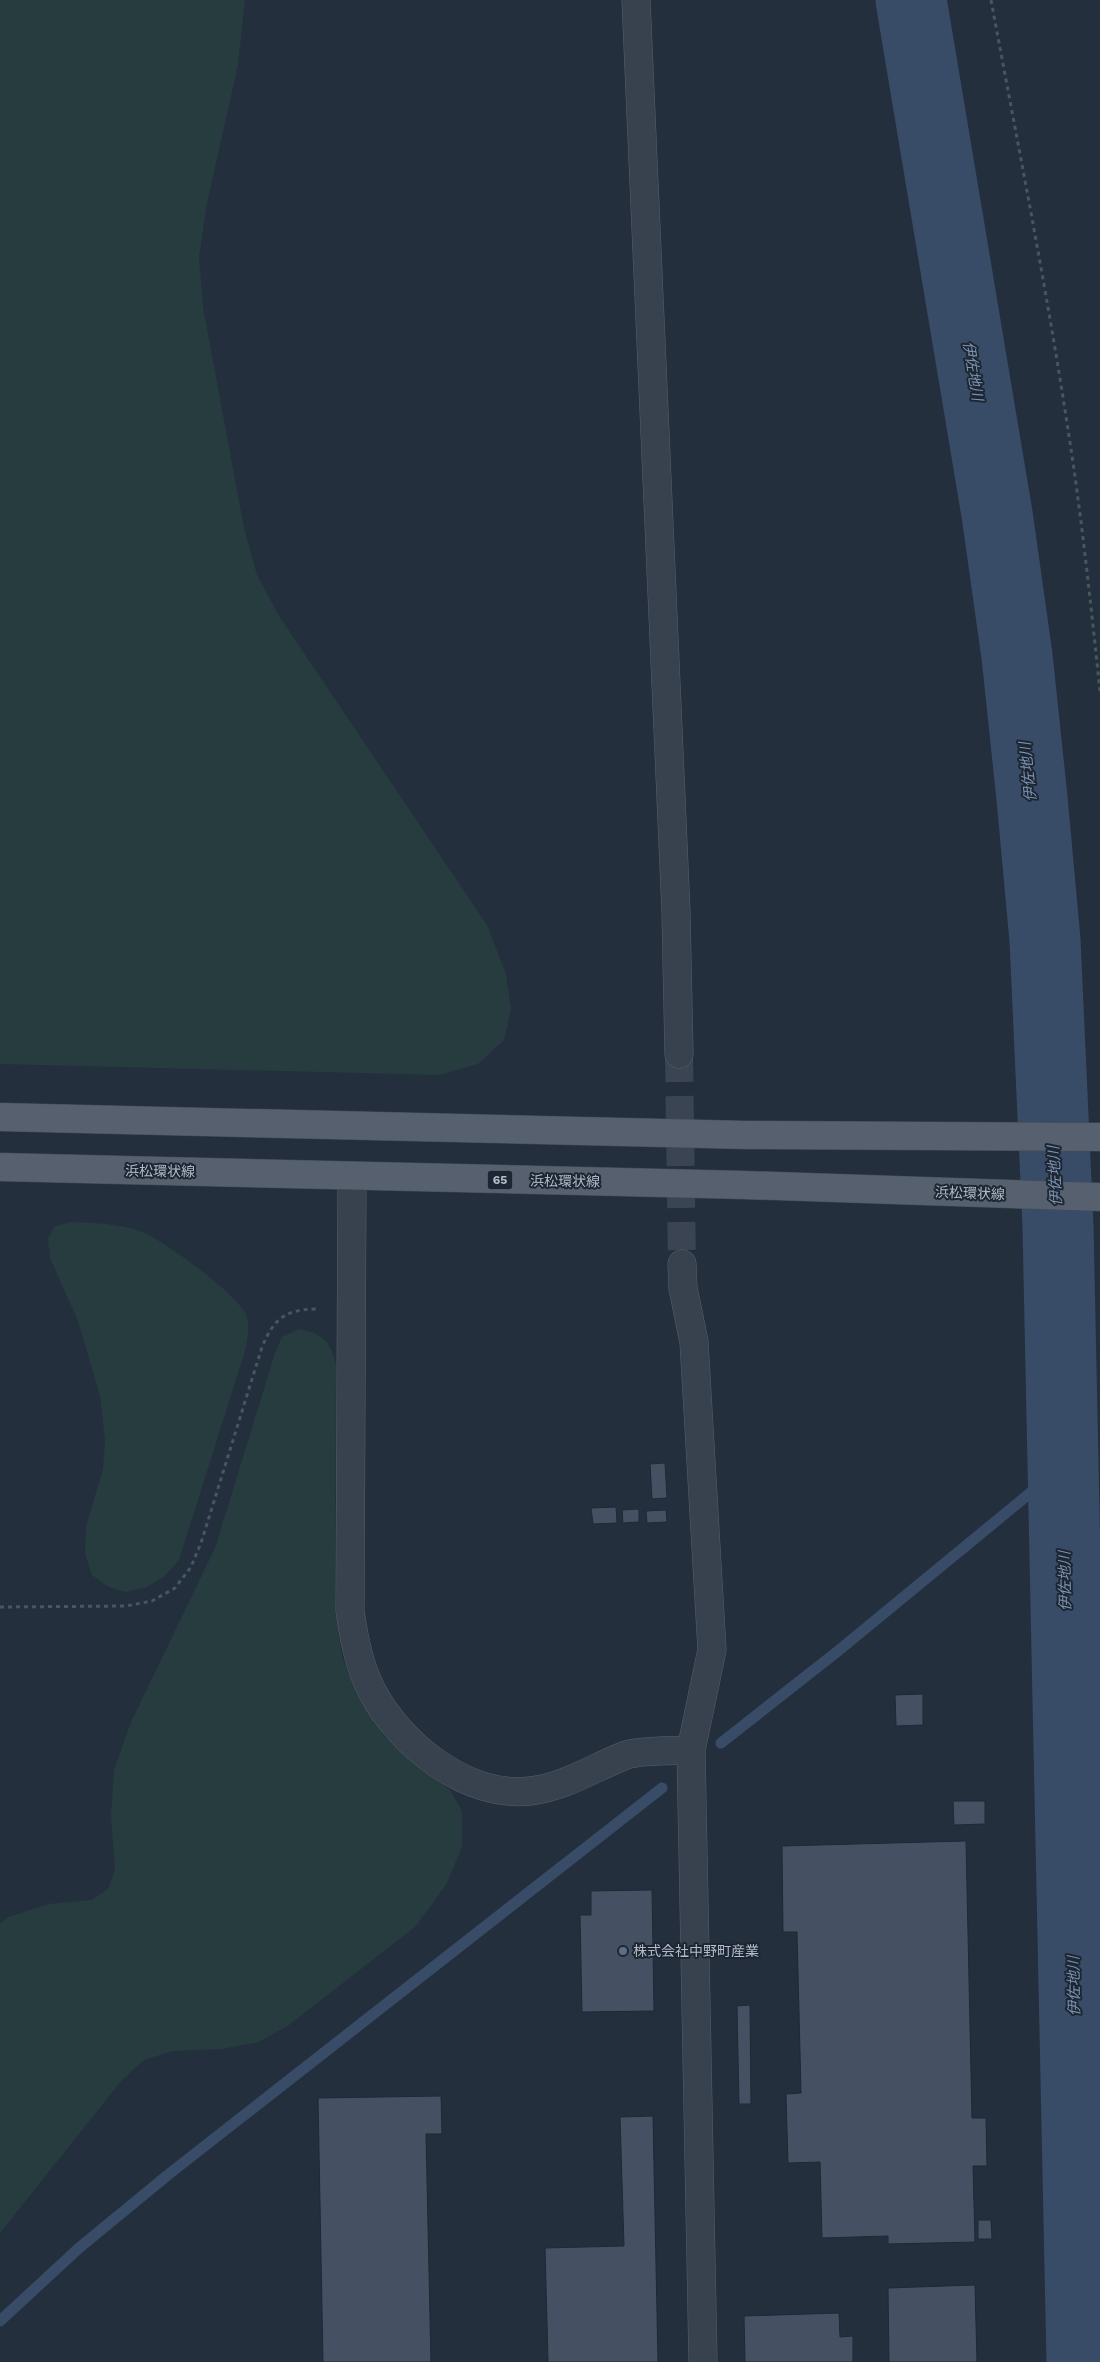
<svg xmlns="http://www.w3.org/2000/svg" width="1100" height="2362" viewBox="0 0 1100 2362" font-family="'Work Sans','Noto Sans JP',sans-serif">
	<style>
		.green { fill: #263c3f }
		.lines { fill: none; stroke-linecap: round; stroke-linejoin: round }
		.stream { stroke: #394c67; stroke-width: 11 }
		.river { stroke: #394c67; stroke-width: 71 }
		.building { fill: #455162; stroke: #1f2835 }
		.minor-tunnel { stroke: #3a4453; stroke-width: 28; stroke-dasharray: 28 14; stroke-linecap: butt }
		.minor-casing { stroke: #565f6c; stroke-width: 29 }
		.primary-casing { stroke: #414a57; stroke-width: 29 }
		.path { stroke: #44595c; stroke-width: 3; stroke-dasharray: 4 4; stroke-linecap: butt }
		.minor { stroke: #38414e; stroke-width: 28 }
		.primary { stroke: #56606e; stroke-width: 28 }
		.service-dot { fill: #5c6f8a; stroke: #1d2633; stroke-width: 2 }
		.labels { text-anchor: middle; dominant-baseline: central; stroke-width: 4; stroke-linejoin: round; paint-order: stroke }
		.shield { fill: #1d2633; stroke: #878f9c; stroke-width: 1 }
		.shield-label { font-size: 12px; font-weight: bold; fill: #b4bcc9 }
		.street-label { font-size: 14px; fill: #b4bcc9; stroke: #1d2633 }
		.poi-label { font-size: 14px; fill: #b4bcc9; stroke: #1d2633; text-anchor: start }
		.water-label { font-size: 15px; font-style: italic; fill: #7c92b1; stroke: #1d2633 }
	</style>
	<rect width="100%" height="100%" fill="#242f3e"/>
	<!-- green -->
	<path class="green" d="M0,0H245L238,65L207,203L199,257L203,307L244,528L257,575L279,616L487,925L506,974L511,1010L504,1040L478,1064L439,1075L0,1064Z
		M70,1222C94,1223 118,1223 142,1232C163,1240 241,1296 247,1317C250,1329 247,1340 245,1351L179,1560L165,1576L147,1587L125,1592L107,1586L92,1575L85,1554L86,1526L103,1469L105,1440L100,1396L78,1321L50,1258L48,1239L54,1227Z
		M299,1329C323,1334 330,1340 336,1365L335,1612L342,1656L359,1698L384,1736L416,1766L450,1790L462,1811V1847L446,1885L415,1927L289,2025L259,2042L222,2049L173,2051L144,2060L122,2080L0,2233V1924L8,1917L49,1904L92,1900L108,1889L115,1870L111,1816L114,1770L131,1722L215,1548L275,1353L282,1337Z"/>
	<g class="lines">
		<!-- stream -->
		<path class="stream" d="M721,1743L838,1651L1063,1466
			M0,2321L79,2248L169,2174L662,1788"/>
		<!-- river -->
		<path class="river" d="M911,0L997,514L1017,656L1032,798L1045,940L1058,1226L1082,2362"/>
	</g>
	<!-- building -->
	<path class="building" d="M665,1463L667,1498L652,1499L650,1464Z
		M616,1507L617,1523L593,1524L591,1508Z
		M639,1509V1522L623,1523L622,1510Z
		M666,1510L667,1522L647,1523L646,1511Z
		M923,1694V1725L896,1726L895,1695Z
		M953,1801H985V1824L954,1825Z
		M966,1841L972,2118H986L987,2166H973L975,2242L888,2244V2236L822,2238L820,2162L788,2163L786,2094L801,2093L797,1932H783L782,1846Z
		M652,1890L654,2011L582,2012L580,1915H591V1891Z
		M750,2005L751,2104H739L737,2006Z
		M441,2096L442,2134H426L431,2362H323L318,2098Z
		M653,2116L658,2362H548L545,2248L624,2246L620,2117Z
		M978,2220H991L992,2239H978Z
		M975,2285L977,2362H889L888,2288Z
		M839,2313L840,2337L853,2336V2362H745L744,2316Z"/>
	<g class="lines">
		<!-- minor-tunnel -->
		<path class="minor-tunnel" d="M679,1054L682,1264"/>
		<!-- minor casing -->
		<g class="minor-casing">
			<path id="minor" d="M636,0L676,912L679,1054
				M352,1176L350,1611C354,1638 359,1666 372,1691C400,1745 467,1798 530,1791C565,1787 595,1767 626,1755C641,1750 674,1751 691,1750
				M682,1264L683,1288L694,1342L712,1650L691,1750L703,2362"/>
		</g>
		<!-- primary casing -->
		<g class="primary-casing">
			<path id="primary" d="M0,1117L746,1135L1100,1137
				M0,1167L744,1185L1100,1197"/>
		</g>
		<!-- path -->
		<path class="path" d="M991,0C1018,145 1047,290 1069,436C1082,520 1091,606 1100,691
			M0,1607L126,1606L152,1601L175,1588L191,1567L201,1543L262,1347C274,1318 286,1309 318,1309"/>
		<!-- minor -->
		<use href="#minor" class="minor"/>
		<!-- primary -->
		<use href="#primary" class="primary"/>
	</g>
	<!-- markers -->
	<circle class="service-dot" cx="623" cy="1951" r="5"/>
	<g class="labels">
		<!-- shield labels -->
		<rect class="shield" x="487.5" y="1170.5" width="25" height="19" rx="4"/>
		<g class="shield-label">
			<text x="500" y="1180">65</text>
		</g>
		<!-- street labels -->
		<g class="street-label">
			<text transform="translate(160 1171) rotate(1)">浜松環状線</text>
			<text transform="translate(565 1181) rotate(1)">浜松環状線</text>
			<text transform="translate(970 1193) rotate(2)">浜松環状線</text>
		</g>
		<!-- poi labels -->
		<g class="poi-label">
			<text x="633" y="1951">株式会社中野町産業</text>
		</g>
		<!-- water labels -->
		<g class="water-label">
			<text transform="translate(973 371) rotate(81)">伊佐地川</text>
			<text transform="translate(1028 772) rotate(-96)">伊佐地川</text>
			<text transform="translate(1055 1176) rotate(-93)">伊佐地川</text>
			<text transform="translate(1065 1581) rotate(-91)">伊佐地川</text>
			<text transform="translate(1074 1986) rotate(-91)">伊佐地川</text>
		</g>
	</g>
</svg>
